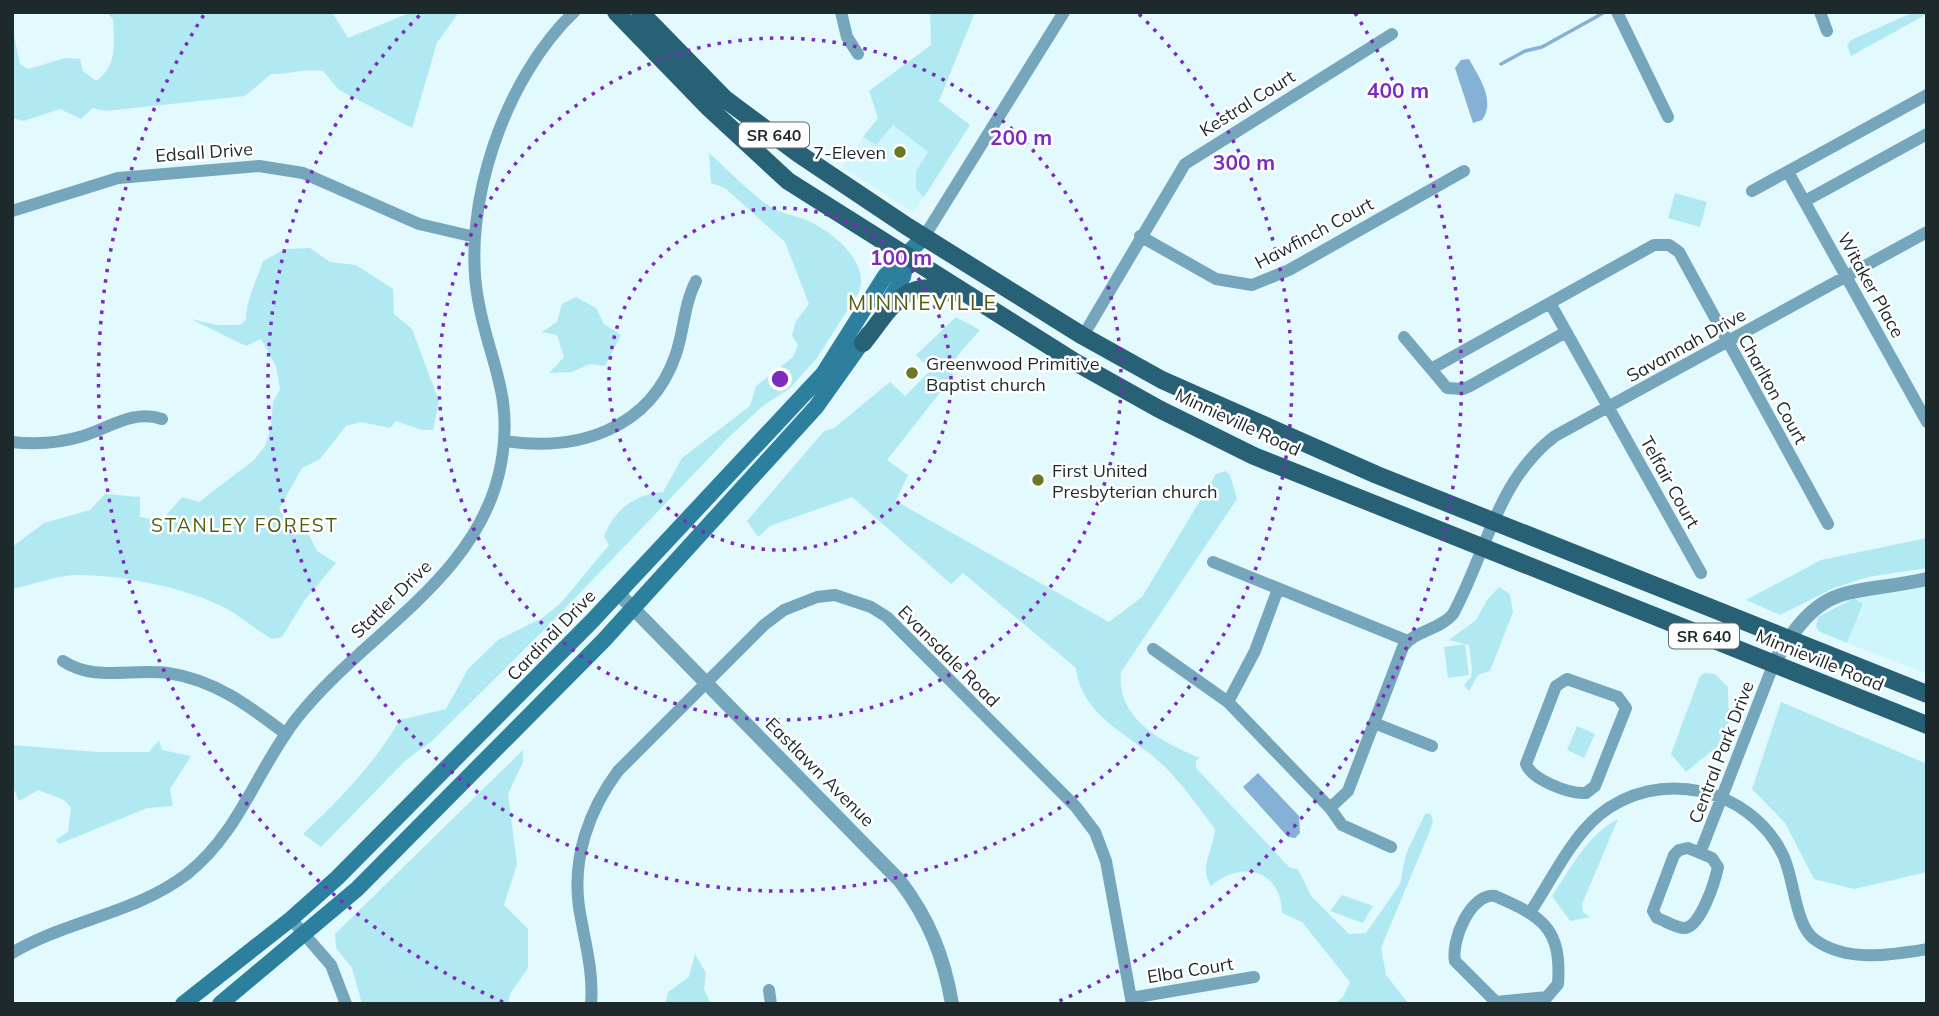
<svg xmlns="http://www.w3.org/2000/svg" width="1939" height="1016" viewBox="0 0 1939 1016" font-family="Mulish,sans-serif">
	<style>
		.built { fill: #cff6fc }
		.green { fill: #b1e9f2 }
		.water { fill: #85b1d7 }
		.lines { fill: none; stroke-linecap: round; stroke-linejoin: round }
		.stream { stroke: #85b1d7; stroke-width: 3.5 }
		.minor { stroke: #76a6bb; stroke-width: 12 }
		.tertiary { stroke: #76a6bb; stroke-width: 14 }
		.secondary { stroke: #2d7f9e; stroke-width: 16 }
		.primary { stroke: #286075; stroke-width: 18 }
		.ring { fill: none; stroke: #7b2cbf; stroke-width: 3.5; stroke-dasharray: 3.5 7 }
		.poi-dot { fill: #697825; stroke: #fff; stroke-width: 2.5 }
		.labels { text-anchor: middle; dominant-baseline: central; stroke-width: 5; stroke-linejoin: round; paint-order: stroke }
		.shield { fill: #fff; stroke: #62696b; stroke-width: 2 }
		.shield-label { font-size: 16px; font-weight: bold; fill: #1e292b }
		.street-label { font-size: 18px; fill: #1e292b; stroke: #fff }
		.poi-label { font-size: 18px; fill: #1e292b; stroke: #fff; text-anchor: start }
		.neighbourhood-label { font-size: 19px; letter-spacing: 2px; fill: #525e0f; stroke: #fff }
		.quarter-label { font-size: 21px; letter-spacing: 2px; fill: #525e0f; stroke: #fff }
		.centre { fill: #7b2cbf; stroke: #fff; stroke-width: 3.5 }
		.ring-label { font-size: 21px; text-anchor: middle; font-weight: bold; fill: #7b2cbf; stroke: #fff; stroke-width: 5; stroke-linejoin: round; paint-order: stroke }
	</style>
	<rect width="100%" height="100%" fill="#e2f9fd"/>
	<!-- built -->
	<path class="built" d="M893,125L929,152L916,171V189L924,197L913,212L842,167L863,137L876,145Z
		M1927,585V674L1847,643L1863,605L1854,598Z"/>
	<!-- green -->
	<path class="green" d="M106,12H332L348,38L412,12H459L437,43L412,128L339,90L323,71C304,68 290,74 271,74L245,96L106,111L93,108L81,119L60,109L24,121L12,118V26L20,64L28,69L65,58L80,59L83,71L96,81C118,66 114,43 113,19Z
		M930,12H975L939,101L970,125L924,197L916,189V171L928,152L893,125L876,145L863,137L878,118L869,91L931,45Z
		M1914,12L1927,14L1851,56L1847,45L1851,40Z
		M709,153C728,170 746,189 766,204C778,212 787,214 801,218C827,227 871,260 859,292L817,358L789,389L764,405L730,436L555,619L432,741L406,760L321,847L303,834C340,799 374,764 400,720L446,709L468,669L498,640L542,618L560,604L609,545L604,536C615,509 635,494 663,492L682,458L750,406L756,386L793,357L798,345L792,335L796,321L809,304L785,242L725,188L711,183Z
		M1675,193L1707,202L1700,227L1668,218Z
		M310,248L330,262L356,265L393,289L394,314L412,329L439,401L433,430H422L396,421L390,428L361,422L346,426L320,459L302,468L279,509L285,519L309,535L317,551L336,563L304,601L282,637L272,639C256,630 243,618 227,609C189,588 119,574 75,575C55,576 32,585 12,589V547L44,523L90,510L105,494L140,497V517L161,521L182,497L199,502L254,460L265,446L271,427L273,402L280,389L276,366L261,339L246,346L191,319L217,325H240L246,320C246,299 257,280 263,261L285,249Z
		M576,297L596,308L604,324L621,335L605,366L590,364L572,372L549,373L564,357L557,335L542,332L557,322L562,304Z
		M956,317L980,330L951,363L953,376L887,460L908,475L896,501L1109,622L1142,597L1216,474L1225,471L1230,475L1237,499L1121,672C1116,719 1162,742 1200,758L1196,761V768L1290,868L1298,869L1311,896L1349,934L1366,933L1400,884L1406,854L1425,814L1430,813L1433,821L1429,833L1381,948L1386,975L1409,1004H1334L1343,997L1350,982L1302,922L1282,913C1281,869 1241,860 1211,886C1198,866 1214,850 1215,829C1200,809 1185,788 1168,770C1136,736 1082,720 1076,668L963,573L951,584L852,497L770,526L758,537L747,521L824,431L834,428L890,382L905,396L931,370L916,355Z
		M1927,538V568L1868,577L1834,588L1780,615L1746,600L1821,560Z
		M1499,587L1510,594L1513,612L1490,671L1478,675L1469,691L1464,685L1471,677L1472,668L1469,645L1449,640L1476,620L1487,600Z
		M1854,598L1863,604L1847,643L1820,632L1816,627L1818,617Z
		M1465,644L1469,675L1448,678L1444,647Z
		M1705,673L1715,674L1728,687L1729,737L1686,772L1671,754L1700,676Z
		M1781,702L1927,764V872L1854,889L1814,879L1785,823L1752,789Z
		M1577,726L1595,734L1584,758L1567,750Z
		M159,740L162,750L191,756L170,789L173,806L147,808L59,844L56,840L68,832L71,808L64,800L38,790L19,801L12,785V745L97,752H149Z
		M523,750V762L508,794L517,864L504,905L528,929V968L510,994L508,1004H362L352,968L336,948L335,934Z
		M1618,819L1582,904L1583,912L1590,917L1570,921L1552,896C1571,868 1587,835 1618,819Z
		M1342,895L1373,906L1363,923L1330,911Z
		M695,954L706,973L704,989L711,1004H665L668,992L689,977Z"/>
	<!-- water -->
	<path class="water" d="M1469,59C1479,77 1496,101 1482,120L1473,123L1455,68L1461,60Z
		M1258,773L1299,816L1300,833L1295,838L1288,837L1243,787Z"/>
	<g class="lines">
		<!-- stream -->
		<path class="stream" d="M1501,64L1525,51L1542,47L1605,12"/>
		<!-- minor -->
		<path class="minor" d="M841,12L847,37L858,54
			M1617,12L1668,117
			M1820,12L1827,31
			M1788,172L1927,422
			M1752,191L1927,95
			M1805,201L1927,134
			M12,211L118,178L259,166L303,173L419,224L475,237
			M1140,236L1216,279L1252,285L1289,270L1464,171
			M924,237L1064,12
			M1550,303L1701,573
			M1083,336L1185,164L1392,34
			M1404,337L1447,388L1463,389L1470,386L1566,332
			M1431,369L1654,245H1669L1679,252L1828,524
			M505,441C577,452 650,430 676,354C684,330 684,304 696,281
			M12,442C37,445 60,443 83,436C109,428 134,409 162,419
			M1213,562L1408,641
			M1278,589L1255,651L1228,702L1330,808L1348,791L1403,647C1415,630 1440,630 1453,614C1487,552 1496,481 1555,436L1927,232
			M1153,649L1228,702
			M63,661C94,682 132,668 168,673C215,680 249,706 286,734
			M1567,679L1618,697L1626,708L1595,786L1586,793C1569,794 1532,780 1526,764L1556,686Z
			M1374,723L1432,746
			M1330,808L1342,825L1391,847
			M1688,848L1712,858L1718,867C1715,881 1700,930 1683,928C1675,927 1665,921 1657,918L1653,911L1674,855L1679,850Z
			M1700,853L1774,663
			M1495,896C1541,916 1562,927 1558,984L1547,997L1496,1002L1455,961C1451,941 1470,893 1495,896Z
			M1531,911C1551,881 1570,840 1598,816C1658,766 1750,787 1783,855C1794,877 1795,925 1814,939C1846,963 1891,955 1927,949
			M291,919L331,965L346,1004
			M12,953C67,920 135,914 187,874C240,832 257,769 297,718C363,634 480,578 501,464C514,393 489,363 478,299C461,205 505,78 574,12
			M769,990L771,1004
			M1131,998L1254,977
			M591,1004C594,972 584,939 579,907C572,858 589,810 618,771L764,625L784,610L817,597L835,595L871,607L887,617L1076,807L1095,832L1106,861L1132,1004"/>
		<!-- tertiary -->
		<path class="tertiary" d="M618,593L900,881C929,919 944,957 952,1004
			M1774,663C1822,579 1844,597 1927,579"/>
		<!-- secondary -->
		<path class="secondary" d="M884,309L903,277L907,258
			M183,1004L291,919L337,878L592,621L823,374L885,276L924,237
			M220,1004L357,889L604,640L816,407L868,334"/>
		<!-- primary -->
		<path class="primary" d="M616,12L709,108L788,181L1075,362L1159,409L1254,456L1927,725
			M640,12L725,99L799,154L908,227L1083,336L1162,380L1377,475L1927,694
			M863,343C889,311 904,275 952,293"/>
	</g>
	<!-- distance rings -->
	<g class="ring">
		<circle cx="780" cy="379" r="171"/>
		<circle cx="780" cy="379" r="341"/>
		<path d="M1139 14A512 512 0 1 1 421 14"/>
		<path d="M503 1002A682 682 0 0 1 205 13M1355 13A682 682 0 0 1 1057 1002"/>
	</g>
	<!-- markers -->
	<g class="poi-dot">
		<circle cx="900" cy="152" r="7"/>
		<circle cx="912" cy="373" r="7"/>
		<circle cx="1038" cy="480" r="7"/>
	</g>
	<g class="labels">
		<!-- shield labels -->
		<g class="shield">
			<rect x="739" y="122.5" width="70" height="25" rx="5"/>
			<rect x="1669" y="623.5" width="70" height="25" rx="5"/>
		</g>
		<g class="shield-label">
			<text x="774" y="135">SR 640</text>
			<text x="1704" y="636">SR 640</text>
		</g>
		<!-- street labels -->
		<g class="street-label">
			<text transform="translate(1247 103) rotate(-32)">Kestral Court</text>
			<text transform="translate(204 152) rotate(-4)">Edsall Drive</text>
			<text transform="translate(1314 233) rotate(-28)">Hawfinch Court</text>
			<text transform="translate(1871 285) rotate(61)">Witaker Place</text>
			<text transform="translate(1686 345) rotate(-29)">Savannah Drive</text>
			<text transform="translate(1773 389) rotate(61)">Charlton Court</text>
			<text transform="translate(1238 422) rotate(25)">Minnieville Road</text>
			<text transform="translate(1670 482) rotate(61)">Telfair Court</text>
			<text transform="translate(391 599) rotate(-44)">Statler Drive</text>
			<text transform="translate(551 635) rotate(-46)">Cardinal Drive</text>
			<text transform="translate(949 656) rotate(45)">Evansdale Road</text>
			<text transform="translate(1820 660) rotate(22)">Minnieville Road</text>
			<text transform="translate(1721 752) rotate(-69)">Central Park Drive</text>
			<text transform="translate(820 772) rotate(45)">Eastlawn Avenue</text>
			<text transform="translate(1190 970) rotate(-9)">Elba Court</text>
		</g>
		<!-- poi labels -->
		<g class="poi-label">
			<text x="886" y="152" text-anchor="end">7-Eleven</text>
			<text x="926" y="363">Greenwood Primitive<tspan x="926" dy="21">Baptist church</tspan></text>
			<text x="1052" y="470">First United<tspan x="1052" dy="21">Presbyterian church</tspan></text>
		</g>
		<!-- neighbourhood labels -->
		<g class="neighbourhood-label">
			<text x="245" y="525">STANLEY FOREST</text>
		</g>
		<!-- quarter labels -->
		<g class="quarter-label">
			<text x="923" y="302">MINNIEVILLE</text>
		</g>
	</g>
	<circle cx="780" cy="379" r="10" class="centre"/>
	<g class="ring-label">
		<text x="1398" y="98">400 m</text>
		<text x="1021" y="145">200 m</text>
		<text x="1244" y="170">300 m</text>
		<text x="901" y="265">100 m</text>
	</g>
	<!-- border -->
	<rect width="1939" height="1016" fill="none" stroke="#1e292b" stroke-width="28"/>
</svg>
